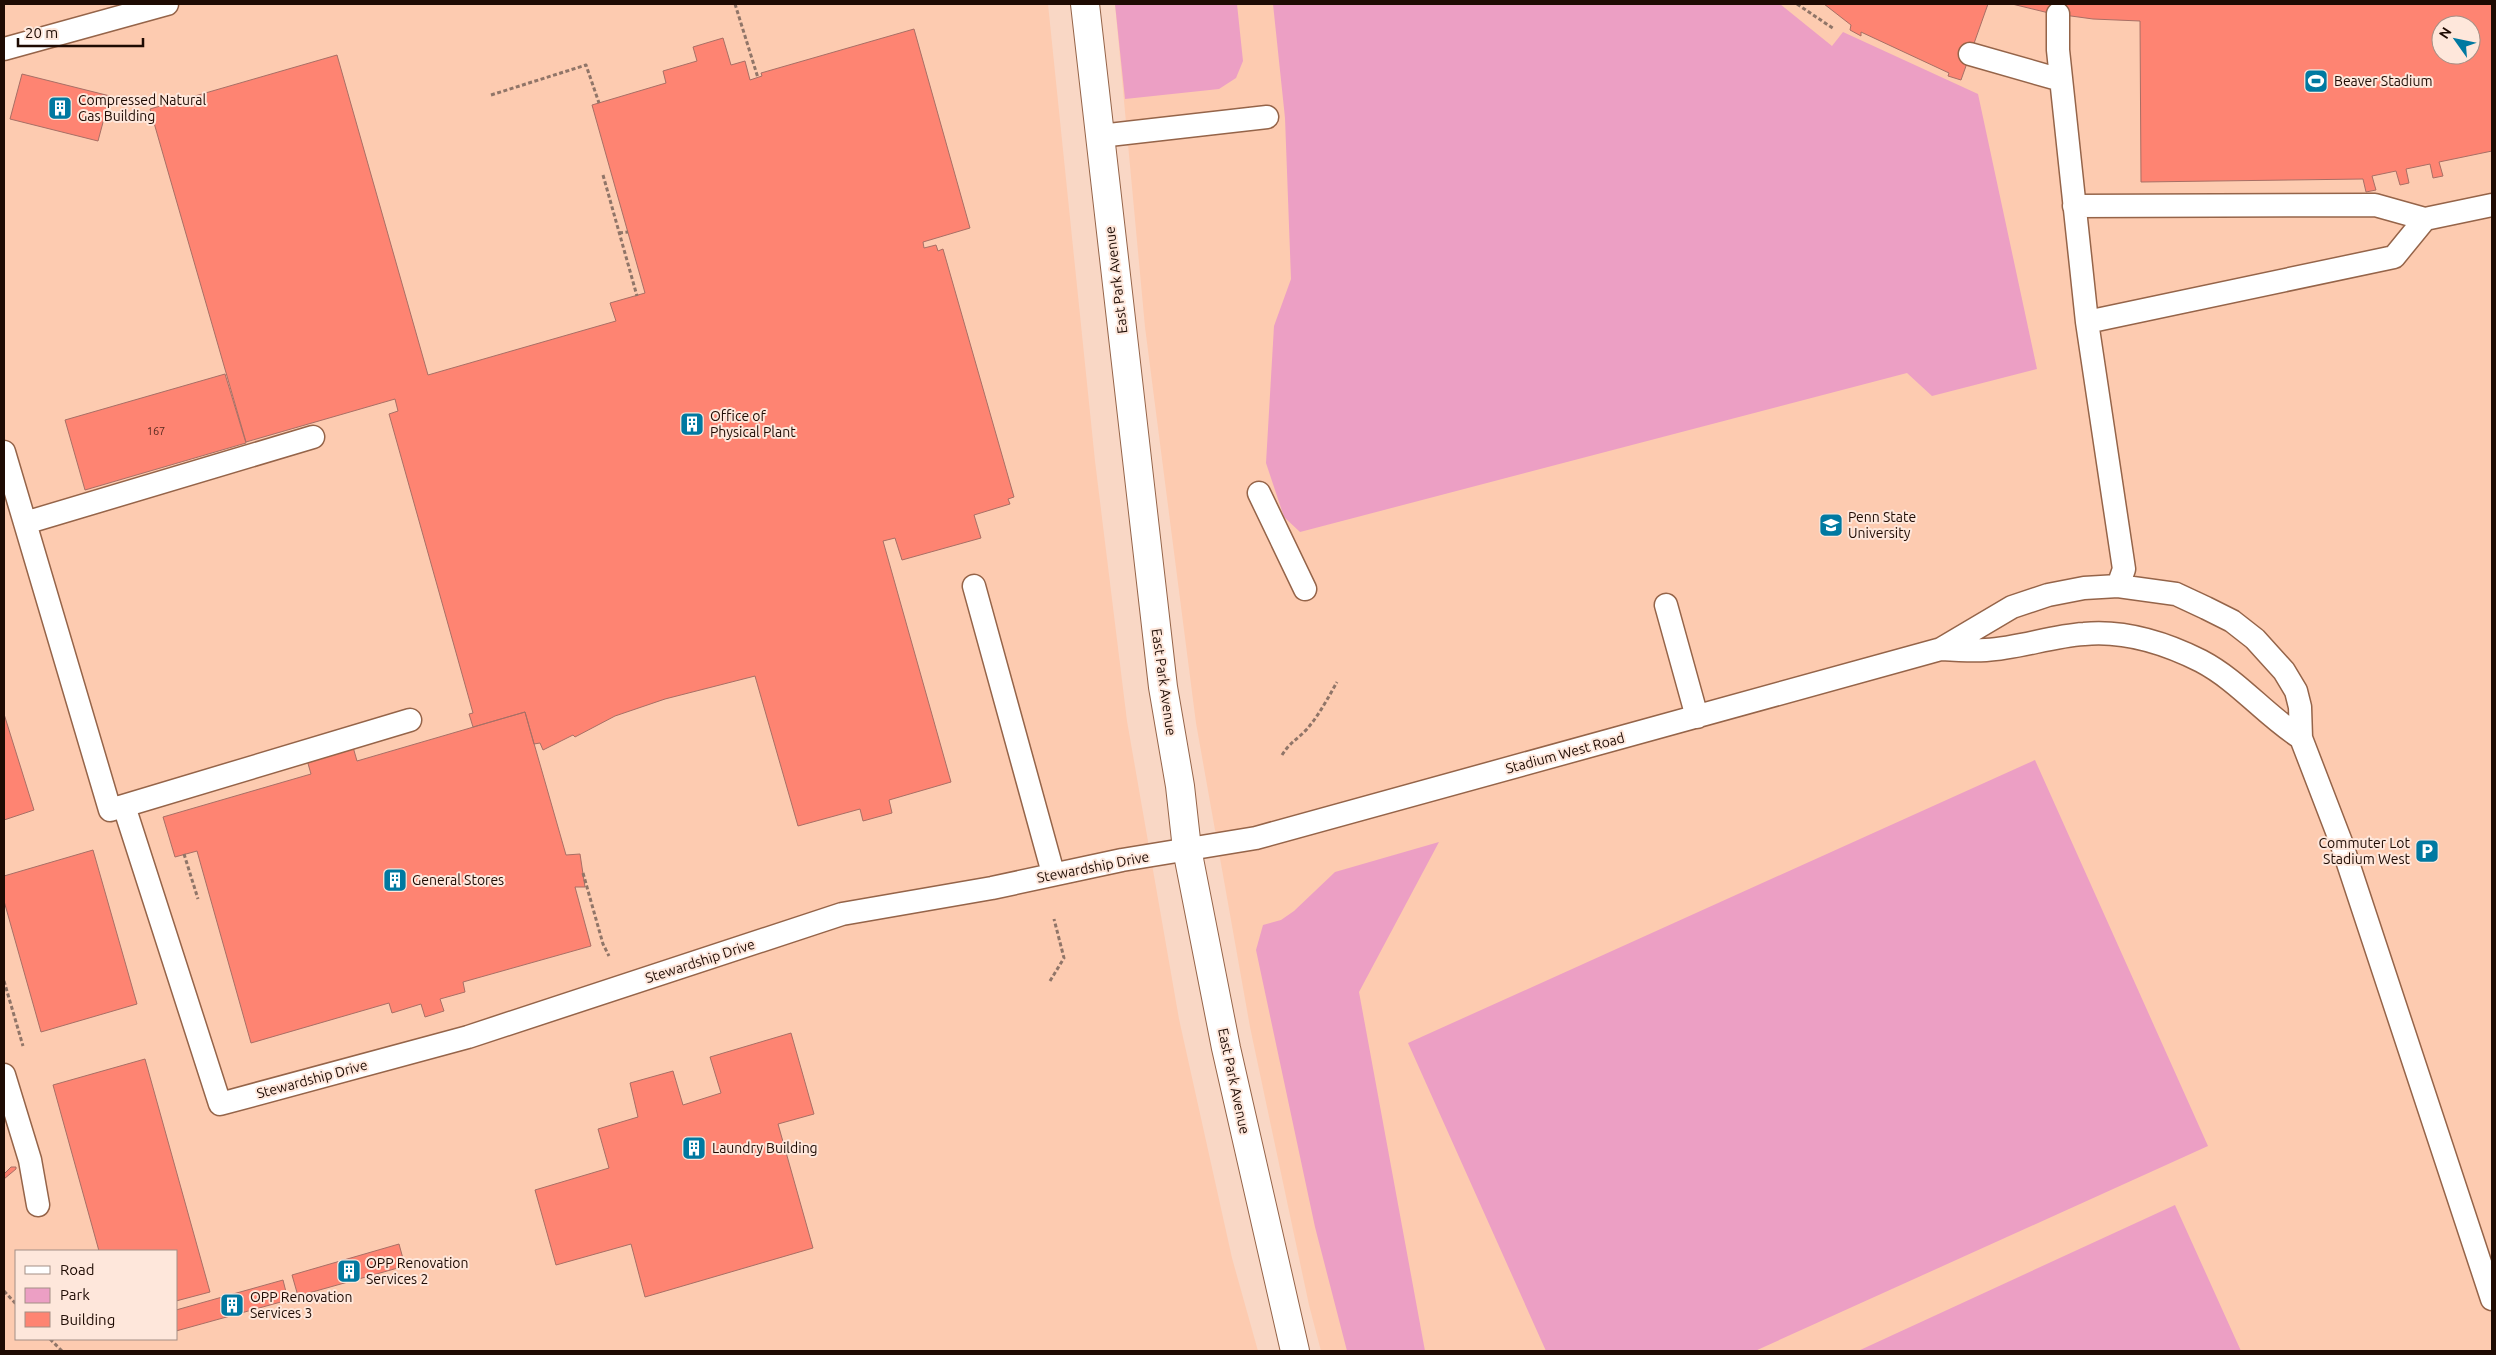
<svg xmlns="http://www.w3.org/2000/svg" width="2496" height="1355" viewBox="0 0 2496 1355" font-family="Ubuntu,sans-serif">
	<style>
		.built { fill: #fdcbb0; fill-rule: evenodd }
		.green { fill: #ec9fc4 }
		.building { fill: #fe8472; stroke: #a86f65; fill-rule: evenodd }
		.lines { fill: none; stroke-linecap: round; stroke-linejoin: round }
		.lane-casing { stroke: #956449; stroke-width: 25 }
		.secondary-casing { stroke: #956449; stroke-width: 30 }
		.path { stroke: #907568; stroke-width: 3; stroke-dasharray: 4 2.5; stroke-linecap: butt }
		.lane { stroke: #fff; stroke-width: 22 }
		.secondary { stroke: #fff; stroke-width: 28 }
		.labels { text-anchor: middle; dominant-baseline: central; stroke-width: 4; stroke-linejoin: round; paint-order: stroke }
		.number-label { font-size: 11px; fill: #56291f }
		.poi-label { font-size: 14px; fill: #1e0b03; stroke: #fee7db; text-anchor: start }
		.street-label { font-size: 14px; fill: #1e0b03; stroke: #fee7db }
	</style>
	<rect width="100%" height="100%" fill="#f9d7c5"/>
	<!-- built -->
	<path class="built" d="M4,4H1048L1095,461L1127,721L1179,1019L1232,1258L1258,1351H4ZM16,1251H176V1339H16Z
		M1115,4H2492V1351H1321L1309,1305L1250,1027L1196,723L1145,327ZM2441,25H2471V55H2441Z"/>
	<!-- green -->
	<path class="green" d="M1115,4H1237L1243,61L1236,78L1219,89L1125,99Z
		M1273,4H1780L1832,46L1843,32L1978,94L2037,369L1932,396L1907,373L1300,532L1284,517L1266,463L1274,326L1291,279L1285,118Z
		M2035,760L2208,1146L1755,1351H1546L1408,1043Z
		M1439,842L1359,992L1425,1351H1347L1315,1227L1256,950L1263,925L1281,920L1294,911L1335,872Z
		M2175,1205L2241,1351H1858Z"/>
	<!-- building -->
	<path class="building" d="M1824,4H1988L1961,80L1948,76L1949,73L1861,32V36L1850,30L1851,25Z
		M2012,4H2492V151L2439,162L2443,176L2433,178L2430,164L2406,169L2409,183L2400,185L2396,171L2372,176L2376,190L2366,192L2363,179L2141,182L2140,21L2093,19L2049,13ZM2441,25H2471V55H2441Z
		M914,29L970,228L923,242L924,248L936,245L938,251L943,249L1014,497L1008,499L1010,504L974,515L981,538L902,560L895,538L883,541L951,782L889,800L892,813L863,821L860,809L798,826L755,676L665,699L615,716L575,737L573,735L543,750L540,743L534,744L525,712L473,727L469,714L473,713L389,414L398,411L395,399L246,442L150,109L337,55L428,375L616,321L610,303L645,293L592,105L666,83L663,71L697,61L693,47L723,38L731,65L745,61L750,80L762,76L761,73Z
		M22,74L110,96L98,141L10,119Z
		M225,374L246,443L85,490L65,420Z
		M525,712L566,855L580,854L585,887H575L591,946L463,982L465,992L440,999L444,1011L425,1017L421,1004L392,1013L389,1003L251,1043L197,851L175,857L163,817L311,774L307,760L353,747L357,761Z
		M4,714L34,810L4,820Z
		M93,850L137,1004L41,1032L4,901V876Z
		M791,1033L814,1114L778,1124L813,1248L645,1297L631,1244L556,1265L535,1190L609,1168L598,1129L638,1117L630,1083L673,1071L683,1105L721,1093L710,1057Z
		M145,1059L210,1292L176,1301V1251H99L53,1085Z
		M11,1167H16V1169L4,1179V1174Z
		M399,1244L405,1266L298,1296L292,1275Z
		M283,1280L288,1300L176,1331V1310Z"/>
	<g class="lines">
		<!-- lane casing -->
		<g class="lane-casing">
			<path id="lane" d="M2058,14V50L2087,322L2124,569L2118,586
				M4,49L167,4
				M1970,54L2061,80
				M1100,136L1267,117
				M2074,206L2375,205L2425,219L2492,205
				M2087,322L2394,257L2425,219
				M4,452L110,810L410,720
				M1259,493L1305,589
				M25,523L313,437
				M974,586L1053,873
				M1666,605L1697,717
				M1941,649C1956,650 1971,651 1986,650C2020,648 2051,636 2084,634C2125,630 2165,643 2201,661C2239,681 2265,715 2301,738
				M124,806L220,1104L468,1037L842,914L992,888L1122,860L1256,838L1941,649L2012,607L2048,595L2084,588L2118,586L2176,594L2206,608L2232,621L2255,639L2284,671L2296,691L2300,707L2301,738L2341,842L2492,1299
				M4,1075L30,1160L38,1205"/>
		</g>
		<!-- secondary casing -->
		<g class="secondary-casing">
			<path id="secondary" d="M1085,4L1163,687L1180,786L1187,849L1226,1048L1295,1351"/>
		</g>
		<!-- path -->
		<path class="path" d="M735,4L758,78
			M1797,4L1834,29
			M491,95L586,65L599,103
			M603,175L637,296
			M619,233L628,232
			M1282,755C1291,741 1297,740 1307,729C1319,715 1328,698 1337,682
			M184,854L198,899
			M583,873L603,944L609,956
			M4,981L23,1046
			M1050,981L1064,958L1054,919
			M4,1291L16,1304
			M50,1339L62,1351"/>
		<!-- lane -->
		<use href="#lane" class="lane"/>
		<!-- secondary -->
		<use href="#secondary" class="secondary"/>
	</g>
	<!-- icons -->
	<defs>
		<g id="stadium-square" transform="scale(1.25)"><rect x="-9" y="-9" width="18" height="18" rx="4" fill="#0079a1" stroke="#fee7db"/><path d="M0-5a6.5 5 0 1 0 0 10a6.5 5 0 1 0 0-10ZM-3.5-1.8h7v3.6h-7Z" fill="#fff"/></g>
		<g id="building-square" transform="scale(1.25)"><rect x="-9" y="-9" width="18" height="18" rx="4" fill="#0079a1" stroke="#fee7db"/><path d="M-4-6H4V6H1V3H-1V6H-4ZM-2.5-4.3h1.7v1.8h-1.7ZM.8-4.3h1.7v1.8H.8ZM-2.5-1h1.7V.8h-1.7ZM.8-1h1.7V.8H.8Z" fill="#fff"/></g>
		<g id="university-square" transform="scale(1.25)"><rect x="-9" y="-9" width="18" height="18" rx="4" fill="#0079a1" stroke="#fee7db"/><path d="M0-5L7-2L0 1L-7-2ZM-4 1L0 2.5L4 1V4Q0 6-4 4Z" fill="#fff"/></g>
		<g id="parking-square" transform="scale(1.25)"><rect x="-9" y="-9" width="18" height="18" rx="4" fill="#0079a1" stroke="#fee7db"/><path d="M-3.5-5.5H1a3.5 3.5 0 0 1 0 7H-1V5.5H-3.5ZM-1-3.4V-.6H.8a1.4 1.4 0 0 0 0-2.8Z" fill="#fff"/></g>
	</defs>
	<g fill-rule="evenodd">
		<use href="#stadium-square" x="2316" y="81"/>
		<use href="#building-square" x="60" y="108"/>
		<use href="#building-square" x="692" y="424"/>
		<use href="#university-square" x="1831" y="525"/>
		<use href="#parking-square" x="2427" y="851"/>
		<use href="#building-square" x="395" y="880"/>
		<use href="#building-square" x="694" y="1148"/>
		<use href="#building-square" x="349" y="1271"/>
		<use href="#building-square" x="232" y="1305"/>
	</g>
	<g class="labels">
		<!-- number labels -->
		<g class="number-label">
			<text x="156" y="431">167</text>
		</g>
		<!-- poi labels -->
		<g class="poi-label">
			<text x="2334" y="81">Beaver Stadium</text>
			<text x="78" y="100">Compressed Natural<tspan x="78" dy="16">Gas Building</tspan></text>
			<text x="710" y="416">Office of<tspan x="710" dy="16">Physical Plant</tspan></text>
			<text x="1848" y="517">Penn State<tspan x="1848" dy="16">University</tspan></text>
			<text x="2410" y="843" text-anchor="end">Commuter Lot<tspan x="2410" dy="16">Stadium West</tspan></text>
			<text x="412" y="880">General Stores</text>
			<text x="712" y="1148">Laundry Building</text>
			<text x="366" y="1263">OPP Renovation<tspan x="366" dy="16">Services 2</tspan></text>
			<text x="250" y="1297">OPP Renovation<tspan x="250" dy="16">Services 3</tspan></text>
		</g>
		<!-- street labels -->
		<g class="street-label">
			<text transform="translate(1116 280) rotate(-97)">East Park Avenue</text>
			<text transform="translate(1164 682) rotate(82)">East Park Avenue</text>
			<text transform="translate(1565 753) rotate(-15)">Stadium West Road</text>
			<text transform="translate(1093 867) rotate(-11)">Stewardship Drive</text>
			<text transform="translate(700 961) rotate(-18)">Stewardship Drive</text>
			<text transform="translate(312 1079) rotate(-15)">Stewardship Drive</text>
			<text transform="translate(1234 1081) rotate(78)">East Park Avenue</text>
		</g>
	</g>
	<!-- border -->
	<rect width="2496" height="1355" fill="none" stroke="#1e0b03" stroke-width="10"/>
	<!-- legend -->
	<rect x="15" y="1250" width="162" height="90" fill="#fee7db" stroke="#a48f85"/>
	<rect x="25" y="1266" width="25" height="8" fill="#ffffff" stroke="#a48f85"/>
	<text x="60" y="1275" font-size="15" fill="#1e0b03">Road</text>
	<rect x="25" y="1288" width="25" height="15" fill="#ec9fc4" stroke="#a48f85"/>
	<text x="60" y="1300" font-size="15" fill="#1e0b03">Park</text>
	<rect x="25" y="1312" width="25" height="15" fill="#fe8472" stroke="#a48f85"/>
	<text x="60" y="1325" font-size="15" fill="#1e0b03">Building</text>
	<!-- north arrow -->
	<g transform="translate(2456 40) rotate(303)"><circle r="24" fill="#fee7db" stroke="#a48f85"/>
	<path d="M0-4L9 19L0 12L-9 19Z" fill="#0079a1"/>
	<text y="-8" font-size="14" font-weight="bold" text-anchor="middle" fill="#1e0b03">N</text>
	</g>
	<!-- scale -->
	<path d="M18 38v8h125v-8" fill="none" stroke="#1e0b03" stroke-width="2.5"/>
	<text x="25" y="38" font-size="15" fill="#1e0b03" stroke="#fee7db" stroke-width="4" paint-order="stroke">20 m</text>
</svg>
